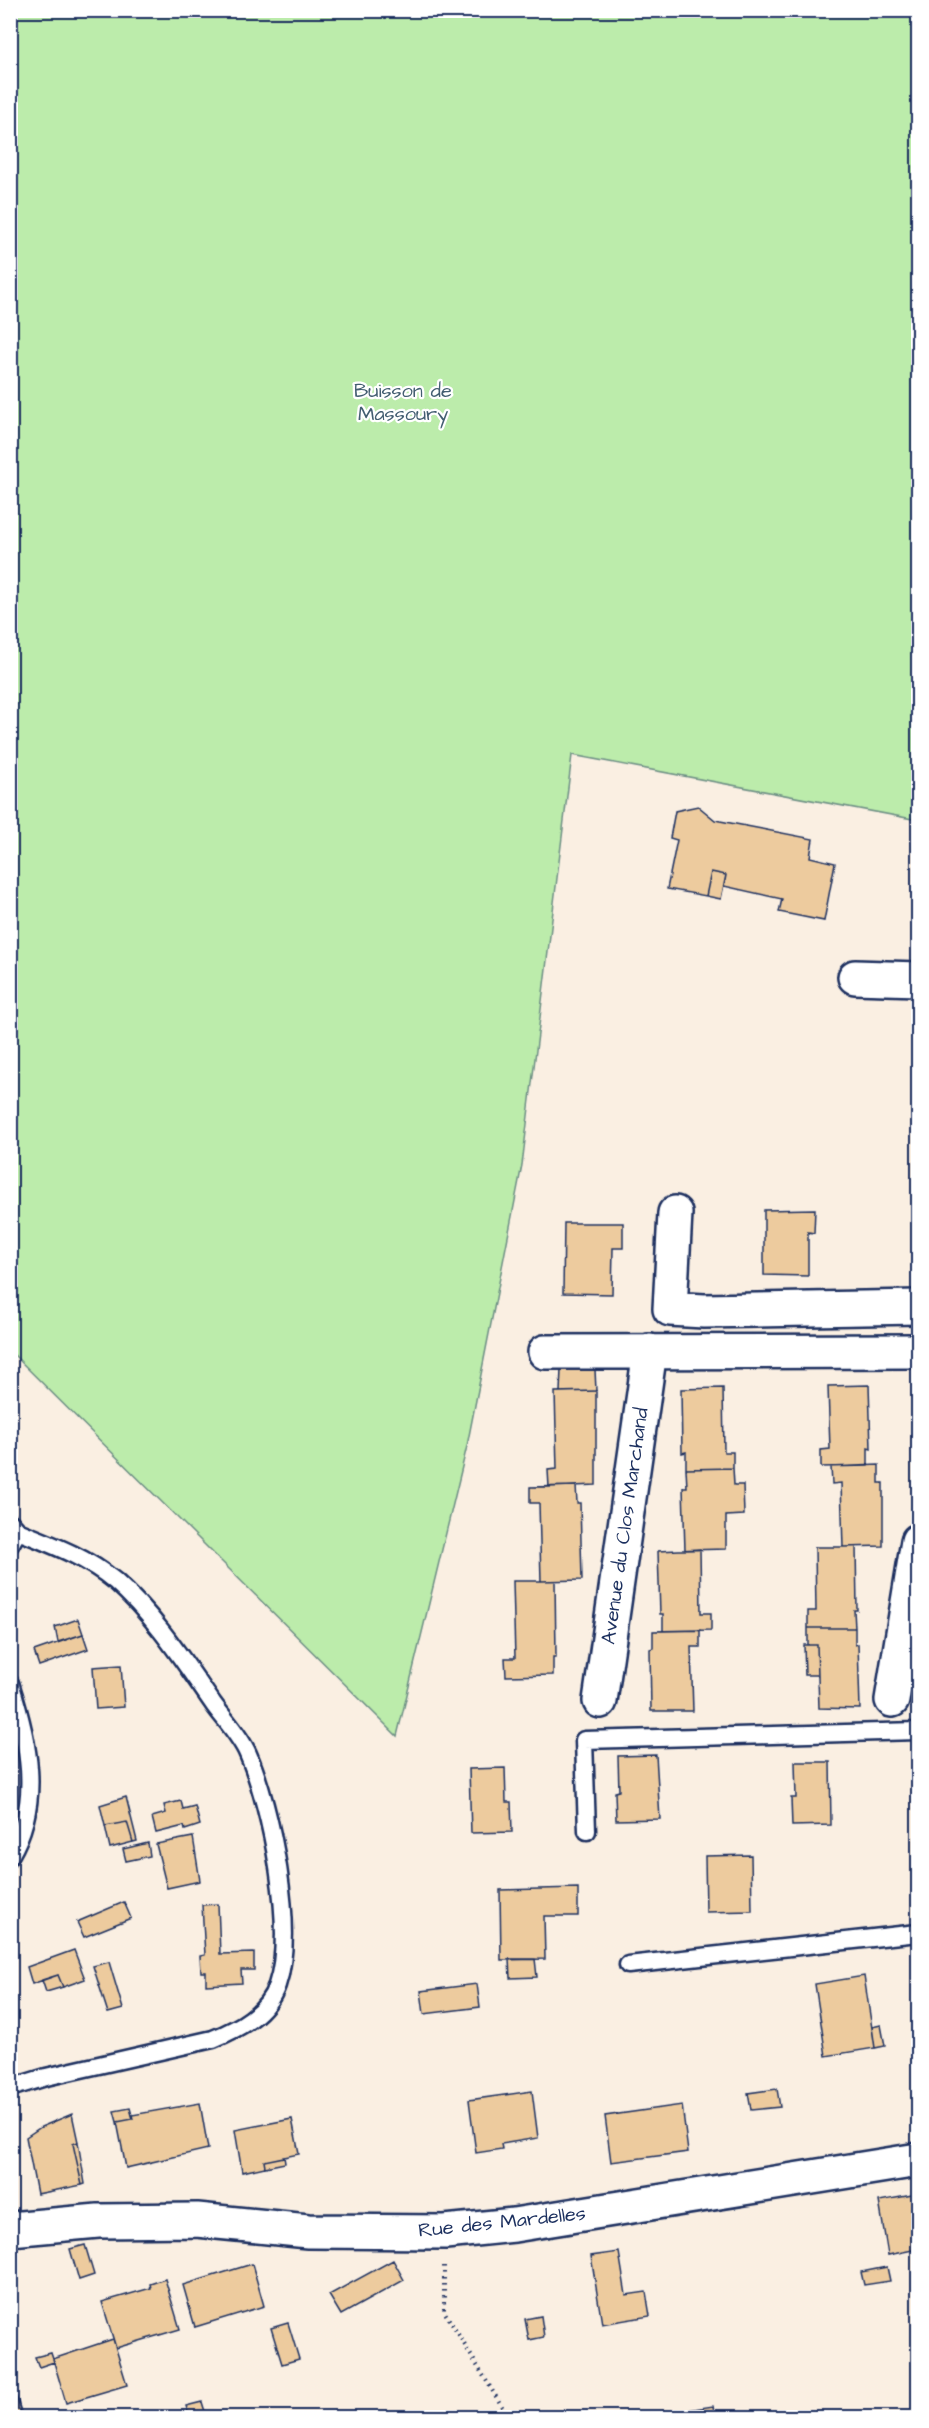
<svg xmlns="http://www.w3.org/2000/svg" width="929" height="2428" viewBox="0 0 929 2428" font-family="'Architects Daughter',sans-serif">
	<style>
		.green { fill: #bcecab; stroke: #6c8e84; stroke-width: 1.5 }
		.building { fill: #edcb9e; stroke: #1b2f5e; stroke-width: 1.5 }
		.lines { fill: none; stroke-linecap: round; stroke-linejoin: round }
		.service-casing { stroke: #1b2f5e; stroke-width: 21 }
		.minor-casing { stroke: #1b2f5e; stroke-width: 38 }
		.path { stroke: #1b2f5e; stroke-width: 4; stroke-dasharray: 1.5 4.5; stroke-linecap: butt }
		.service { stroke: #fff; stroke-width: 16 }
		.minor { stroke: #fff; stroke-width: 33 }
		.labels { text-anchor: middle; dominant-baseline: central; stroke-width: 4.5; stroke-linejoin: round; paint-order: stroke }
		.park-label { font-size: 20px; fill: #435e71; stroke: #fff }
		.street-label { font-size: 20px; fill: #1b2f5e; stroke: #fff }
	</style>
	<rect width="100%" height="100%" fill="#faefe2"/>
	<filter id="ink" filterUnits="userSpaceOnUse"><feTurbulence type="fractalNoise" baseFrequency=".0167" numOctaves="2"/><feDisplacementMap in="SourceGraphic" scale="12" xChannelSelector="R" yChannelSelector="G"/><feConvolveMatrix kernelMatrix="1 2 1 2 8 2 1 2 1" color-interpolation-filters="sRGB"/></filter>
	<g filter="url(#ink)">
		<!-- green -->
		<path class="green" d="M10,11H918V820L572,755L522,1165L467,1446L397,1736L11,1352Z"/>
		<!-- building -->
		<path class="building" d="M698,806L715,820L813,839L810,857L835,863L824,921L779,912L782,899L724,886L726,875L711,872L706,896L667,889L677,840L670,838L675,811Z
			M711,872L726,875L721,899L706,896Z
			M815,1209L814,1233L808,1232V1276L764,1275V1210Z
			M564,1223H623V1248H613L612,1294L563,1293Z
			M561,1370H595L596,1391L560,1392Z
			M869,1385L871,1449L868,1448V1466L821,1467V1450L830,1449L828,1386Z
			M723,1388L724,1452H733V1468L686,1469V1452L682,1453L681,1389Z
			M596,1391V1485L549,1487L548,1470L557,1469L555,1392Z
			M879,1465V1483H883V1546L843,1547L841,1483L832,1484L831,1467Z
			M733,1468L734,1485H743L744,1515L726,1516V1549L685,1550L683,1487H687L686,1469Z
			M576,1486L577,1503H580L582,1580L541,1581L539,1503H530V1487Z
			M815,1547H856L857,1610H854L855,1628H808V1611H816Z
			M700,1549L701,1613H711V1630L663,1631V1614H660L658,1551Z
			M513,1581H555L556,1657H553V1675L506,1676L505,1658H515Z
			M78,1619L83,1634L58,1642L55,1627Z
			M808,1628H855V1645L858,1644L860,1709L819,1708L817,1645H808Z
			M700,1630V1647H691L693,1711H651L650,1649L653,1648V1631Z
			M83,1634L88,1649L39,1666L34,1651Z
			M804,1645H817L818,1675H805Z
			M121,1665L124,1707L96,1709L93,1667Z
			M656,1755L660,1819L616,1820L615,1792L619,1791L618,1756Z
			M795,1762H830L831,1825L792,1826L791,1798H796Z
			M505,1768L506,1802H511L512,1832L471,1833L469,1769Z
			M126,1797L137,1841L133,1842L127,1822L105,1826L100,1805Z
			M181,1801L183,1809L195,1806L200,1825L185,1830L184,1826L156,1833L152,1817L166,1813L164,1805Z
			M127,1822L133,1842L110,1848L105,1826Z
			M193,1837L200,1881L167,1888L156,1844Z
			M148,1843L150,1856L126,1861L123,1849Z
			M751,1855L752,1911L706,1912L705,1856Z
			M578,1888V1916H544L545,1959L501,1960L500,1890Z
			M124,1902L131,1918L84,1937L77,1922Z
			M218,1904L220,1954L254,1953V1970H241L242,1983L206,1985V1972H201L200,1956L205,1955L202,1905Z
			M74,1950L85,1979L63,1987L58,1975L32,1984L27,1967Z
			M509,1959H535L537,1977L510,1978Z
			M109,1962L123,2009L108,2013L93,1966Z
			M58,1975L63,1987L46,1992L42,1980Z
			M864,1976L875,2048L826,2056L815,1984Z
			M477,1984L480,2007L424,2014L421,1991Z
			M881,2025L885,2046L875,2048L872,2027Z
			M777,2089L780,2107L751,2110L748,2093Z
			M532,2091L538,2138L501,2144L502,2149L476,2153L469,2100Z
			M200,2103L208,2149L126,2168L117,2122L133,2119L132,2115Z
			M682,2105L688,2152L611,2162L605,2116Z
			M130,2108L133,2119L117,2122L114,2111Z
			M72,2114L78,2142L73,2144L82,2185L37,2194L26,2137L41,2127Z
			M292,2119L299,2154L264,2161L265,2167L242,2172L235,2130Z
			M78,2142L85,2184L82,2185L73,2144Z
			M284,2157L285,2163L265,2167L264,2161Z
			M918,2194V2249L888,2255L879,2201Z
			M85,2245L94,2275L79,2280L70,2249Z
			M619,2252L626,2295L646,2292L650,2316L602,2324L591,2256Z
			M393,2260L404,2280L341,2315L329,2295Z
			M252,2264L264,2306L195,2327L183,2285Z
			M887,2267L890,2281L864,2285L861,2272Z
			M165,2279L180,2329L116,2348L102,2302L151,2288L150,2284Z
			M541,2316L544,2337L529,2340L525,2319Z
			M288,2323L299,2359L282,2364L271,2328Z
			M113,2339L127,2385L66,2403L53,2359Z
			M51,2353L54,2362L39,2367L35,2357Z
			M15,2392L23,2418H10V2393Z
			M202,2402L207,2418H190L186,2406Z
			M713,2406L715,2418H662V2414Z
			M471,2412L473,2418H450Z"/>
		<g class="lines">
			<!-- service casing -->
			<g class="service-casing">
				<path id="service" d="M10,1522L18,1531L10,1545
					M10,1683C28,1740 43,1801 10,1856
					M587,1831L584,1740L918,1731
					M628,1965L918,1933
					M10,2088L46,2077L213,2039C238,2029 267,2014 277,1985C296,1930 271,1807 248,1754C241,1737 225,1720 214,1705C184,1662 155,1616 115,1581C86,1557 53,1545 18,1531"/>
			</g>
			<!-- minor casing -->
			<g class="minor-casing">
				<path id="minor" d="M855,977L918,979
					M675,1213L670,1309L704,1311L918,1307
					M545,1352L918,1351
					M892,1700L918,1541
					M600,1701L650,1351
					M10,2229L98,2221L197,2220L308,2231L445,2232L514,2225L918,2160"/>
			</g>
			<!-- path -->
			<path class="path" d="M444,2266V2311L509,2418"/>
			<!-- service -->
			<use href="#service" class="service"/>
			<!-- minor -->
			<use href="#minor" class="minor"/>
		</g>
	</g>
	<g class="labels">
		<!-- park labels -->
		<g class="park-label">
			<text x="403" y="391">Buisson de<tspan x="403" dy="23">Massoury</tspan></text>
		</g>
		<!-- street labels -->
		<g class="street-label">
			<text transform="translate(625 1526) rotate(-82)">Avenue du Clos Marchand</text>
			<text transform="translate(502 2222) rotate(-6)">Rue des Mardelles</text>
		</g>
	</g>
	<!-- margin -->
	<rect width="929" height="2428" fill="none" stroke="#fff" stroke-width="36"/>
	<rect x="18" y="18" width="893" height="2392" fill="none" stroke="#1b2f5e" stroke-width="2" filter="url(#ink)"/>
</svg>
